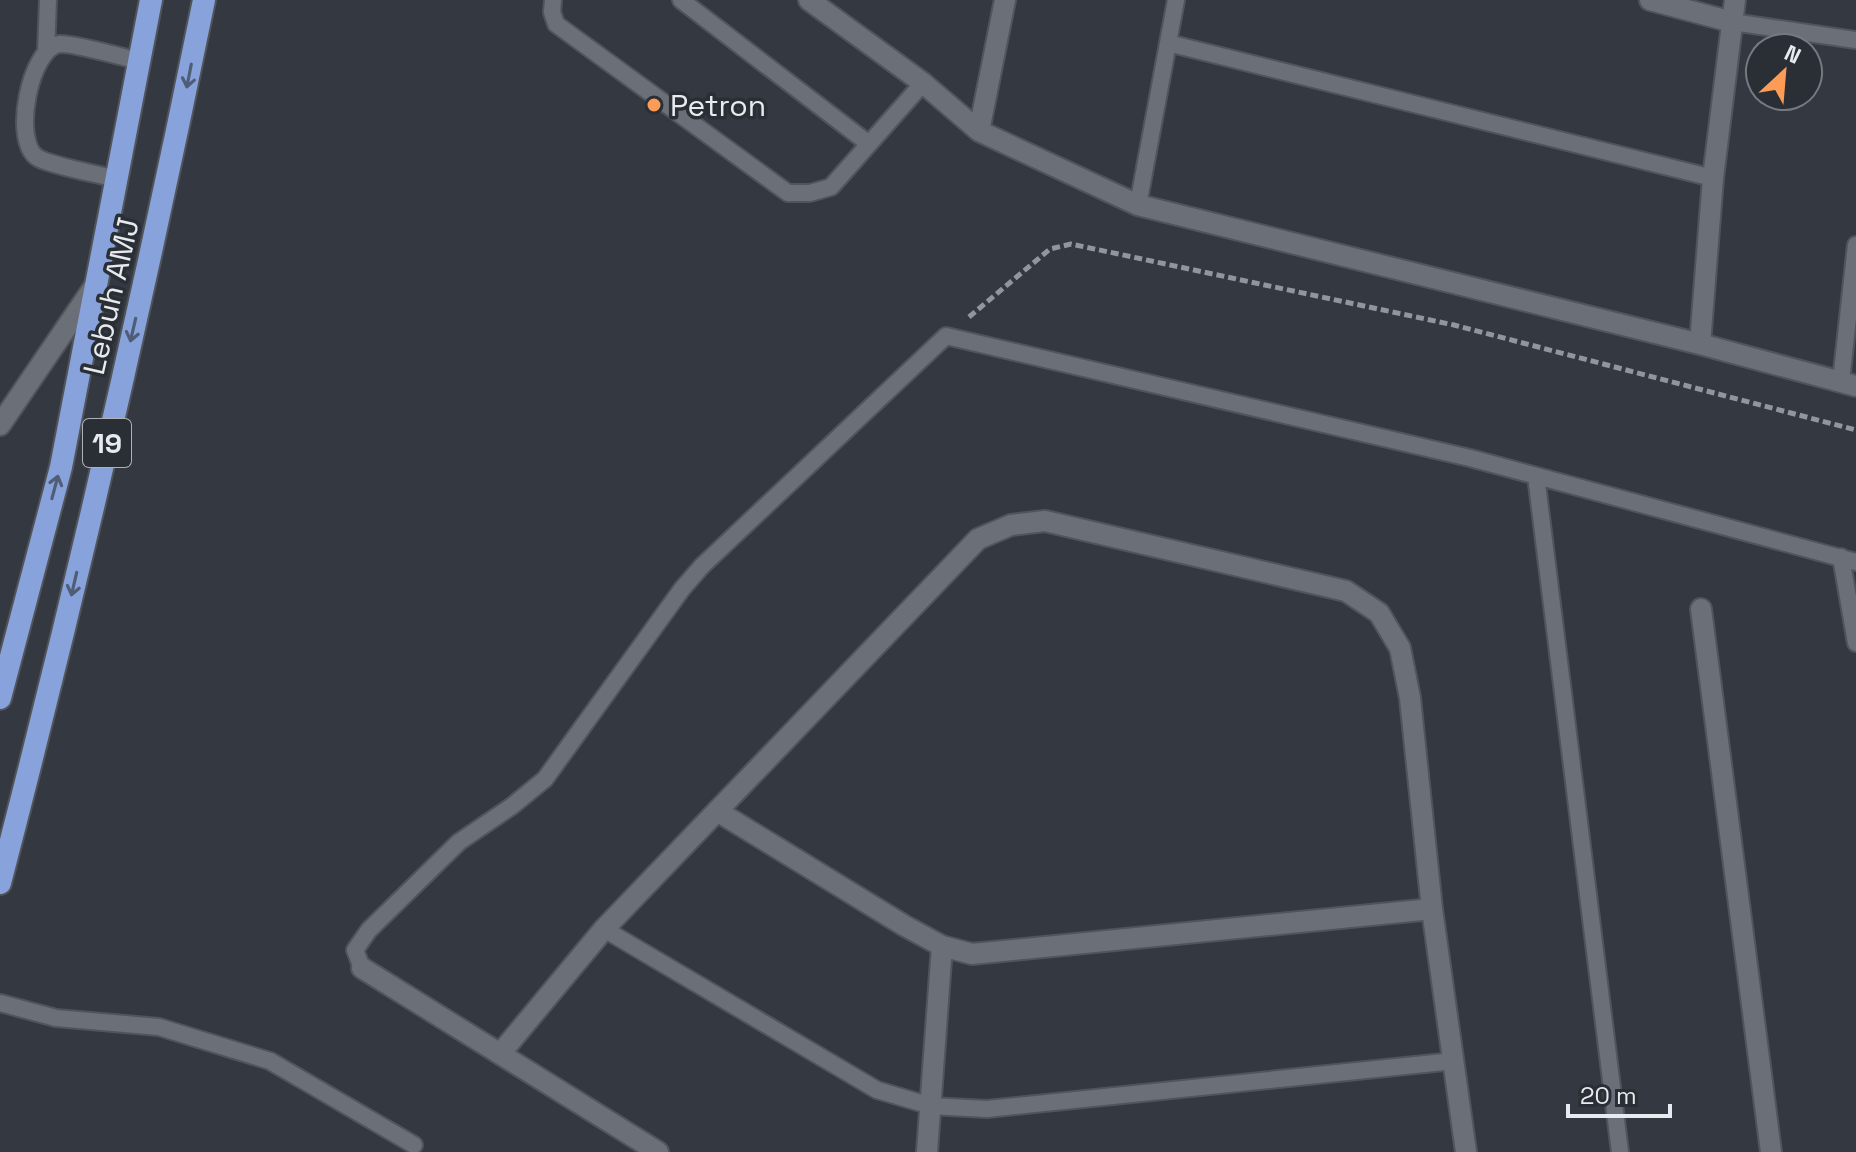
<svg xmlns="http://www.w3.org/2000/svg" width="1856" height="1152" viewBox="0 0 1856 1152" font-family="'Space Grotesk',sans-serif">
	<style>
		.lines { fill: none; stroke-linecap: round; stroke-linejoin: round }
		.service-casing { stroke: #51545a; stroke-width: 20 }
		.minor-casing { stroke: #51545a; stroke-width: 24 }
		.trunk-casing { stroke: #51545a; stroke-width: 26 }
		.path { stroke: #92969c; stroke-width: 5; stroke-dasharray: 8 4; stroke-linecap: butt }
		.service { stroke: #6b6f78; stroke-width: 16 }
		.minor { stroke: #6b6f78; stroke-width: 20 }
		.trunk { stroke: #88a3db; stroke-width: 22 }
		.oneway { stroke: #505d77 }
		.poi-dot { fill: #fd9c56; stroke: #2a2e35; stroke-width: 3 }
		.labels { text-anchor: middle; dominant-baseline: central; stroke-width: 7; stroke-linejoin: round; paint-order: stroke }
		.shield { fill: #2a2e35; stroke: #aeb2b7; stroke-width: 2 }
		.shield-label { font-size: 28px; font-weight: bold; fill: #e7eaef }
		.poi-label { font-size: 30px; fill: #e7eaef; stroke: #2a2e35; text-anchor: start }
		.street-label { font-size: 30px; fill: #e7eaef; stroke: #2a2e35 }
	</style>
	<rect width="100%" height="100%" fill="#343840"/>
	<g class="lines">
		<!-- service casing -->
		<g class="service-casing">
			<path id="service" d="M553,0L552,12L556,24L788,193H810L831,187L923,83
				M681,0L869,144
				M1732,22L1856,40
				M1168,43L1713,178
				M46,51L48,0
				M116,179C98,174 52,166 38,158C11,142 30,47 60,44C73,43 123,57 139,61
				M1138,205L1176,0
				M1841,381L1856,245
				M1536,476L1620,1152
				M1841,557L1856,643
				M604,929L877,1090L931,1106L987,1109L1454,1061
				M362,968L355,950L369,930L459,842L512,806L545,779L682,589L702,566L946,336L1470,458L1856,562
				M0,1003L56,1018L159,1027L270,1061L414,1145"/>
		</g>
		<!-- minor casing -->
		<g class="minor-casing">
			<path id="minor" d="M809,0L923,83L979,131L1138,205L1700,344L1856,386
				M1650,0L1732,22
				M979,131L1005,0
				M1700,344L1713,178L1735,0
				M0,425L96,284
				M1701,609L1771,1152
				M717,811L905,926L942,946L972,954L1432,909
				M362,968L658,1152
				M500,1054L604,929L978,539L1011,525L1045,521L1346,591L1379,613L1400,648L1410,698L1432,909L1466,1152
				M927,1152L942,946"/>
		</g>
		<!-- trunk casing -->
		<g class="trunk-casing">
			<path id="trunk" d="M0,698L61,467L151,0
				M0,883C76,591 144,296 204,0"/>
		</g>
		<!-- path -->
		<path class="path" d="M969,317L1050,249L1071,244L1454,325L1856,430"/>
		<!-- service -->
		<use href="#service" class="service"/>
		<!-- minor -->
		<use href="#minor" class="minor"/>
		<!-- trunk -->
		<use href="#trunk" class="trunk"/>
	</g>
	<!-- one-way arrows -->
	<defs><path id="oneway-shaft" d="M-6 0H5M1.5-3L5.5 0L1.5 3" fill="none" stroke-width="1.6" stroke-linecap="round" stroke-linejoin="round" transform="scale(2)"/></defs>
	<g class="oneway">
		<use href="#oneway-shaft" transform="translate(189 76) rotate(101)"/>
		<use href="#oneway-shaft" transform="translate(133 330) rotate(103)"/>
		<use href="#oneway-shaft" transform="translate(55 487) rotate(-75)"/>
		<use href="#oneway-shaft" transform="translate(74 584) rotate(103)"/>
	</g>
	<!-- markers -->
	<circle class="poi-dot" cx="654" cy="105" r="8"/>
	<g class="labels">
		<!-- shield labels -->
		<rect class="shield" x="83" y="419" width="48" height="48" rx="6"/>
		<g class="shield-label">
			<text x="107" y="443">19</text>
		</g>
		<!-- poi labels -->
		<g class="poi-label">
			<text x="670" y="105">Petron</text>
		</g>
		<!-- street labels -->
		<g class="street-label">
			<text transform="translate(111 296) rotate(-77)">Lebuh AMJ</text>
		</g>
	</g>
	<!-- north arrow -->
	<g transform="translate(1784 72) rotate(26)"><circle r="38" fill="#2a2e35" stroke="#76797f" stroke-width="2"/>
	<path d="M0-6L14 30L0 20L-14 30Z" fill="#fd9c56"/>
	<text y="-12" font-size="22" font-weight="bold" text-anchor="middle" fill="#e7eaef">N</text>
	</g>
	<!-- scale -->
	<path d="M1568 1104v12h102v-12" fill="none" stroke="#e7eaef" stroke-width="4"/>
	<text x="1580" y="1104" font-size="24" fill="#e7eaef" stroke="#2a2e35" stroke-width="6" paint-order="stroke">20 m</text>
</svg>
